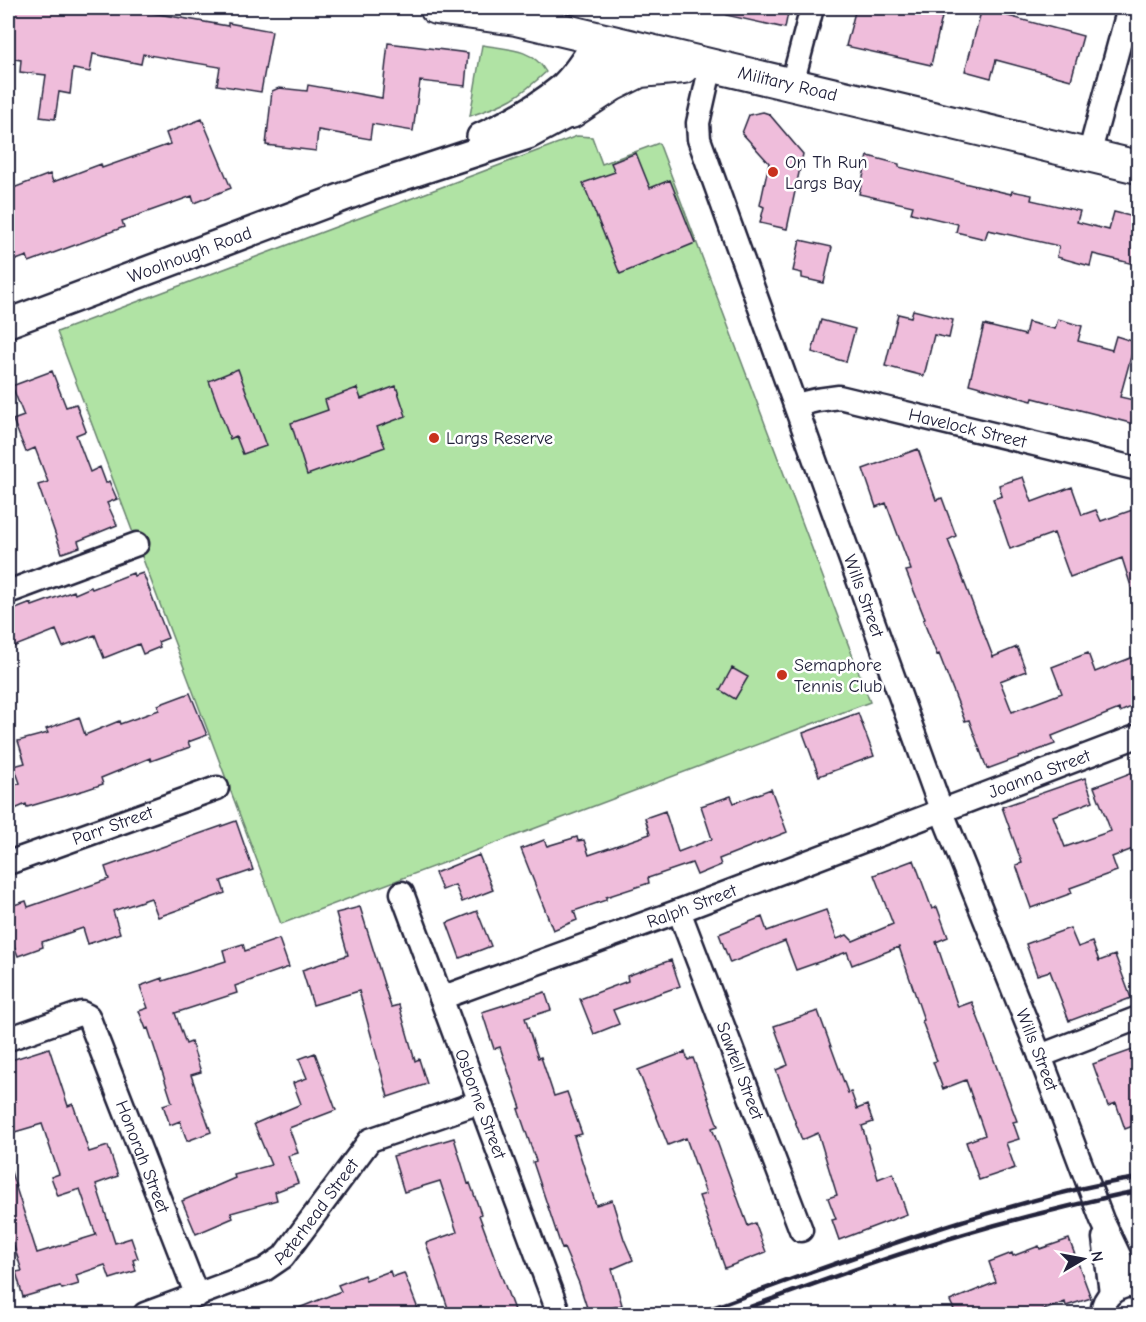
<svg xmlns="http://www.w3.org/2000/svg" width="1146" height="1322" viewBox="0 0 1146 1322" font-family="'Comic Neue',sans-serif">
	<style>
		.green { fill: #b0e3a4; stroke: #698270; stroke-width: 1.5 }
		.building { fill: #efbddb; stroke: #22223b; stroke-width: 1.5 }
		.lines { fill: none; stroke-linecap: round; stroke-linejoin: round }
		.minor-casing { stroke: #22223b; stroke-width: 27 }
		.tertiary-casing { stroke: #22223b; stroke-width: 32 }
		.secondary-casing { stroke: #22223b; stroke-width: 36 }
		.minor { stroke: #fff; stroke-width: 22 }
		.tertiary { stroke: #fff; stroke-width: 27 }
		.secondary { stroke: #fff; stroke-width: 32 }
		.rail { stroke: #22223b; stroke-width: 4.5 }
		.poi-dot { fill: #c8321e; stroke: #fff; stroke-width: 2 }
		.labels { text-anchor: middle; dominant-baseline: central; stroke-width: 5; stroke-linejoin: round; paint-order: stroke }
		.street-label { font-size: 18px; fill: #22223b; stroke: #fff }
		.poi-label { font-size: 18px; fill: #22223b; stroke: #fff; text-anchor: start }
	</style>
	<rect width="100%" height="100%" fill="#fff"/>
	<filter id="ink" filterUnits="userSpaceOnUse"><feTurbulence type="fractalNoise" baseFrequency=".0167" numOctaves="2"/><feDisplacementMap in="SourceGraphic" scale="12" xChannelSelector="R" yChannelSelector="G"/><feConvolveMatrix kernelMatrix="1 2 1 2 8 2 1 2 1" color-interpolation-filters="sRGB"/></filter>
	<g filter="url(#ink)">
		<!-- green -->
		<path class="green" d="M482,45C506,49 533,48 546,72C518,98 506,104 470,116Z
			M577,136L592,137L602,164L659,143L870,702L281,924L57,332Z"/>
		<!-- building -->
		<path class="building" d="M8,8H65L112,14L114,8H135L153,11V13L228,26V23L272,31L261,92L217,85L220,67L143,54L141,64L93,54L90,72L73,69L70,94L59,92L55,119L40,117L46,75L20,72L21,60L8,58Z
			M726,8H789L785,28L726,15Z
			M856,8H928L927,14L942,17L931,65L846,46Z
			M982,8H1010L1008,16L1083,36L1071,80L996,60L991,78L965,71Z
			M388,43L468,53L465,86L420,81L413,131L372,124L370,139L318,130L316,151L266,145L272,91L279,88L307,91L308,85L382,98Z
			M763,112L769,114L803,154L787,229L760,223L764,207L760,205L769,163L742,133L749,115Z
			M202,119L231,188L194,203L192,196L122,221L124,227L29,262L27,256L8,263V190L50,174L53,182L101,164L102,168L170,144L166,133Z
			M636,153L650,188L670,180L695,243L620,274L583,183L615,172L611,163Z
			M868,156L899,164V167L968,184L1011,194L1012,191L1032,195L1031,200L1080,211L1077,222L1109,230L1114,212L1138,218V265L1093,254L1090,266L1057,257L1059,246L988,230L985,239L956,232L958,224L911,213L913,206L859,194Z
			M800,240L832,247L824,283L802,278V273L793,271Z
			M913,310L953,320L949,338L934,335L924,376L885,366L898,314L911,317Z
			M1058,319L1082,326L1078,341L1112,350L1116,336L1135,342L1120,397L1138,401V425L1033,398L1032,401L969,384L984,325L1025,335L1028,322L1055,329Z
			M821,320L855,329L846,362L812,352Z
			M238,369L266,446L243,454L236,436L230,439L209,381Z
			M52,371L66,407L76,404L86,431L76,435L90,472L100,467L106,483L109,481L117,499L107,503L117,525L78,541L80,547L62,553L38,485L48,482L35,448L26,452L13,420L24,416L12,386Z
			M396,386L406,416L377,427L385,447L307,475L291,423L328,410L325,400L357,388L361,399Z
			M918,449L936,500L942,498L956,536L948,540L993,657L1017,647L1026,671L1000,681L1012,712L1062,693L1052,667L1088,653L1095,672L1138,655V704L1120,712L1119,709L1052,736L1055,744L987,769L969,720L965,721L939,654L937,655L923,620L925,619L906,571L911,570L886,503L876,507L863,469Z
			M1023,477L1032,502L1072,487L1082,515L1096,510L1101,521L1138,508V599H1135L1122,558L1070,577L1054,533L1010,549L993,499L1002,496L999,485Z
			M133,573L134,576L143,573L168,638L158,642L160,647L143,654L139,644L104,658L95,635L63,647L56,630L8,649V612L31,603L32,606L74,591L75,594L91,587L92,589Z
			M732,668L748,677L735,699L720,690Z
			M190,693L207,735L188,742L190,747L151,761L150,758L101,778L103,784L85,790L27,807L26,804L8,812V788L20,783L14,766L25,763L18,741L48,733L46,729L79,717L85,735L119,721L120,724L159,710L158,705Z
			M858,713L874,756L819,776L803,733Z
			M1138,770V847L1112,857L1117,871L1070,888L1072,893L1031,908L1016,865L1022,863L1002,807L1085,778L1093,801L1053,816L1065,847L1111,831L1094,787Z
			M771,789L787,832L719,859L721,865L697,875L692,863L648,878L649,883L606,897V900L574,911L577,920L553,930L521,849L544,840L547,846L577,837L578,841L584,840L589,855L650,834L645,818L665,811L678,852L712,839L701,806L731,796L734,803Z
			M236,821L253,870L221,881L225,893L158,917L151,898L113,911L120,933L88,944L83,928L42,942L43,947L18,956L8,930V907L26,901L28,907L109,879L105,867Z
			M479,855L493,890L462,902L455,885L442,890L435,873Z
			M914,860L932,909L937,907L948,937L936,942L958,1007L972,1002L1017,1121L1013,1122L1019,1139L1006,1143L1015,1168L979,1180L966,1142L985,1135L966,1080L943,1089L933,1062L937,1061L922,1021L924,1020L899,947L852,965L847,952L796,970L785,941L730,963L719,934L762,917L767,931L826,910L837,939L847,935L853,941L893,924L874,875Z
			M360,907L391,1007L399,1005L415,1061L419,1059L427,1084L388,1097L359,991L313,1005L302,970L348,955L336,913Z
			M477,911L491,946L460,958L447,923Z
			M1070,928L1078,947L1092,942L1099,961L1115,955L1131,998L1069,1021L1050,971L1037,975L1026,944Z
			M279,939L289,967L235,986L237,993L175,1013L186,1044L191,1042L201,1072L191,1075L211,1132L187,1141L180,1121L170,1125L163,1105L172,1102L148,1028L146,1029L139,1011L148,1008L140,986L162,978L163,981L226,961L223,950L243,944L245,951Z
			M671,960L680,986L613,1010L619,1024L594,1034L580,999L628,981L627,976Z
			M545,992L551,1010L525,1018L538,1058L541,1057L554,1096L567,1092L582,1134L574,1136L596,1205L612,1200L624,1239L633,1260L612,1269L622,1305L589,1314L579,1283L564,1248L562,1249L533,1162L536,1161L518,1109L521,1108L500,1047L494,1049L482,1012Z
			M818,1011L848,1093L851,1092L857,1109L867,1105L873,1122L862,1126L878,1179L893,1173L907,1214L839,1240L832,1220L836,1219L828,1198L837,1195L818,1133L802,1140L776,1070L788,1065L774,1026Z
			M49,1048L68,1106L73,1104L89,1152L108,1146L118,1176L96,1184L115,1243L131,1238L138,1258L133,1260L136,1271L110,1279L105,1265L76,1275L79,1284L62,1289L60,1286L23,1297L16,1272L22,1271L8,1228V1173L11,1172L37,1253L96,1235L80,1189L58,1196L51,1177L59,1174L42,1124L8,1134V1061Z
			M1138,1048V1124L1125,1129L1116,1103L1108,1106L1093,1064Z
			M685,1052L688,1060L693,1058L701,1079L718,1126L712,1128L748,1226L755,1223L766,1252L725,1268L699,1196L706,1194L686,1138L668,1145L638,1070Z
			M315,1053L336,1110L289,1128L298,1153L288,1156L298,1183L275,1192L277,1200L231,1213L233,1218L196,1234L182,1201L235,1178L234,1175L271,1165L254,1124L301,1104L293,1083L307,1078L299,1059Z
			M454,1138L468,1184L470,1183L481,1214L479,1215L514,1310L501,1314H450L426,1243L457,1232L440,1181L404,1192L393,1156Z
			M1069,1239L1091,1298L1066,1306L1065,1302L1033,1314H956L950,1301L996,1282L989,1262L1012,1253L1013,1256L1039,1246L1040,1249Z
			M390,1271L392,1277L404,1273L420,1314H284L341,1291L338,1285L364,1275L366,1280Z"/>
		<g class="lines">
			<!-- minor casing -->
			<g class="minor-casing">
				<g id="minor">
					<path id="s1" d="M711,65L698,123L699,139L942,812L1040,1056L1102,1220L1134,1287"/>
					<path d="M792,84L812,8"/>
					<path d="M1089,155L1129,8"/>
					<path id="s2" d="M796,405L817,400L839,397L1138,469"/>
					<path d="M8,592L137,544"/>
					<path id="s3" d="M8,863L217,788"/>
					<path id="s4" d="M402,893L559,1314"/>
					<path id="s5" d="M679,911L801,1230"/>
					<path id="s6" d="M441,998L679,911L1138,736"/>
					<path id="s7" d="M8,1039L82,1013L88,1016L197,1296"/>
					<path d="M1040,1056L1138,1018"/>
					<path d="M1104,1238L1111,1293"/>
					<path id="s8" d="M145,1314L264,1270L283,1257L370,1140L480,1102"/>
					<path d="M1103,1314C1101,1302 1111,1290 1123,1287"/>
				</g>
			</g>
			<!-- tertiary casing -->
			<g class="tertiary-casing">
				<g id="tertiary">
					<path d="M481,137C509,124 538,108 562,88C577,75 588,55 599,39"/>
					<path id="s9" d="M8,323L370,187L528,135L571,112L607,72L623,44"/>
				</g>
			</g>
			<!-- secondary casing -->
			<g class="secondary-casing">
				<g id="secondary">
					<path id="s10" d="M436,8L516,19L1138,167"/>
					<path d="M571,112L612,85L640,71L683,67"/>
				</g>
			</g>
			<!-- minor -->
			<use href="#minor" class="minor"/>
			<!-- tertiary -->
			<use href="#tertiary" class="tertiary"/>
			<!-- secondary -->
			<use href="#secondary" class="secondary"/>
			<!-- rail -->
			<path class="rail" d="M696,1314C784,1282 872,1249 962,1221C1020,1204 1079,1186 1138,1178
				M731,1314C838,1275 943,1236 1054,1210C1082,1203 1110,1196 1138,1191"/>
		</g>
	</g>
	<!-- markers -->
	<g class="poi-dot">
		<circle cx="773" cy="172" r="6"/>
		<circle cx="434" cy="438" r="6"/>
		<circle cx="782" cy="675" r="6"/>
	</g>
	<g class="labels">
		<!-- street labels -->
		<g class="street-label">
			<text stroke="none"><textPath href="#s10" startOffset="360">Military Road</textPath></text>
			<text stroke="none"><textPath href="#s9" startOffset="194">Woolnough Road</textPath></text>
			<text stroke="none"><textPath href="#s2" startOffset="176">Havelock Street</textPath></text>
			<text stroke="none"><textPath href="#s1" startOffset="561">Wills Street</textPath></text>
			<text stroke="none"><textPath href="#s6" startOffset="639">Joanna Street</textPath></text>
			<text stroke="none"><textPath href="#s3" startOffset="111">Parr Street</textPath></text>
			<text stroke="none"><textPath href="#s6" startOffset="267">Ralph Street</textPath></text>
			<text stroke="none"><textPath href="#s1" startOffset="1047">Wills Street</textPath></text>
			<text stroke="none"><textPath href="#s5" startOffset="171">Sawtell Street</textPath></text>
			<text stroke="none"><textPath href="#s4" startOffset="225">Osborne Street</textPath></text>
			<text stroke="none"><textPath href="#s7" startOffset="236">Honorah Street</textPath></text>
			<text stroke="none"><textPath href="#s8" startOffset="206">Peterhead Street</textPath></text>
		</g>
		<!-- poi labels -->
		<g class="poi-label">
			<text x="785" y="162">On Th Run<tspan x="785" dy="21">Largs Bay</tspan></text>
			<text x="446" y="438">Largs Reserve</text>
			<text x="794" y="665">Semaphore<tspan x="794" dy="21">Tennis Club</tspan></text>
		</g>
	</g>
	<!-- margin -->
	<rect width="1146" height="1322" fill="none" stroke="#fff" stroke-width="30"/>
	<rect x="15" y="15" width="1116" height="1292" fill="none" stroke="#22223b" stroke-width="2" filter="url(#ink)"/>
	<!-- north arrow -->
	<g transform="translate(1083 1259) rotate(80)" stroke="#ffffff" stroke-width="4.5" paint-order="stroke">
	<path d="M0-4.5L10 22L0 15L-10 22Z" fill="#22223b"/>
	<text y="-9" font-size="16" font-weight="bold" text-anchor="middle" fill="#22223b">N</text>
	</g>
</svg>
